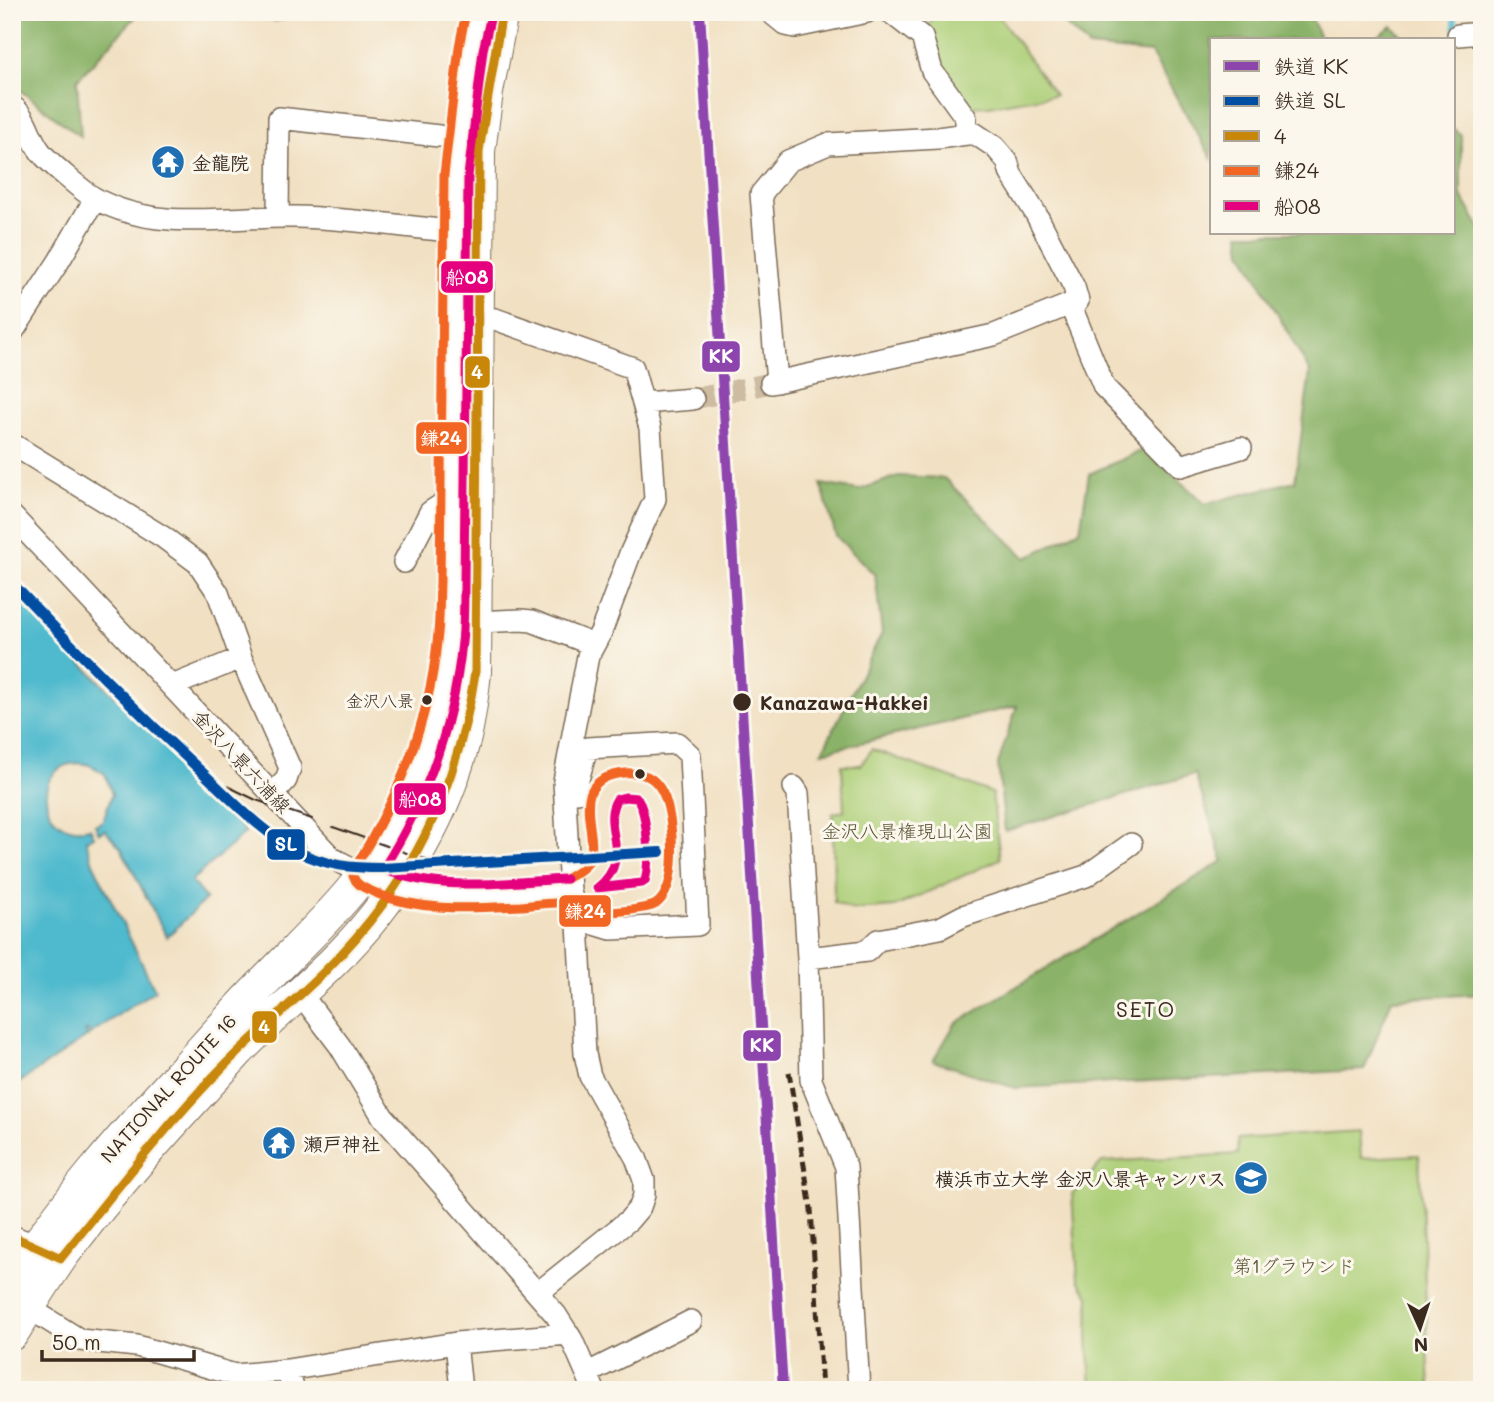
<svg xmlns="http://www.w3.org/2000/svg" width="1494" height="1402" viewBox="0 0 1494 1402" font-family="Mali,'Klee One',sans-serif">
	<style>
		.green { fill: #adcf78; stroke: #747c4b; stroke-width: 2 }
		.forest { fill: #8ab268; stroke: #626e43; stroke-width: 2 }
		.water { fill: #50bacd; stroke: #467276; stroke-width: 2 }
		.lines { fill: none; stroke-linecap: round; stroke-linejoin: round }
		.stream { stroke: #50bacd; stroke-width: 6 }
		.minor-tunnel { stroke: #cdbca1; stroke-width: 21; stroke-dasharray: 21 10; stroke-linecap: butt }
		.minor-casing { stroke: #7b6a57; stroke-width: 24 }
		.highway-casing { stroke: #7b6a57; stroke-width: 34 }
		.minor { stroke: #fff; stroke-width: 21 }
		.highway { stroke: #fff; stroke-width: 32 }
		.tram { stroke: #3b2a1e; stroke-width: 2 }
		.rail { stroke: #3b2a1e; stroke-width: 5; stroke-dasharray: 10 5; stroke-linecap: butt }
		.bus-1-casing { stroke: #fbf7ec; stroke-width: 14 }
		.bus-2-casing { stroke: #fbf7ec; stroke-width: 14 }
		.bus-3-casing { stroke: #fbf7ec; stroke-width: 14 }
		.bus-1 { stroke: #c88708; stroke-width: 9 }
		.bus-2 { stroke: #f26522; stroke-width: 9 }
		.bus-3 { stroke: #e5007d; stroke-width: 9 }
		.rail-1-casing { stroke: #fbf7ec; stroke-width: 16 }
		.rail-2-casing { stroke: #fbf7ec; stroke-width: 16 }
		.rail-1 { stroke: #8e44ad; stroke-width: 10 }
		.rail-2 { stroke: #004ea2; stroke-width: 10 }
		.bus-dot { fill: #3b2a1e; stroke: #fbf7ec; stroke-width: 2.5 }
		.labels { text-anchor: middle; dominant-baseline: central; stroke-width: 6; stroke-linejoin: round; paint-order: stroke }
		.bus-label { font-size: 17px; fill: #3b2a1e; stroke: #fbf7ec; text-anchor: end }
		.poi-label { font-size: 19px; font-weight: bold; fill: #3b2a1e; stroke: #fbf7ec; text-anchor: start }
		.stop-label { font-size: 19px; font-weight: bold; fill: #3b2a1e; stroke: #fbf7ec; text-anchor: start }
		.street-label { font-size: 19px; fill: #3b2a1e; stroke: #fbf7ec }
		.park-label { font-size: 19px; fill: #585334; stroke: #fbf7ec }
		.neighbourhood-label { font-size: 21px; letter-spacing: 2px; fill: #3b2a1e; stroke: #fbf7ec }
		.line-badge { stroke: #fbf7ec; stroke-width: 2.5 }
		.badge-label { font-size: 19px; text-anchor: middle; font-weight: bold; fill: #fff }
	</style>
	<rect width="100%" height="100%" fill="#fbf7ec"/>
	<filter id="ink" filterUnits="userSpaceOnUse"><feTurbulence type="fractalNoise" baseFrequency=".0143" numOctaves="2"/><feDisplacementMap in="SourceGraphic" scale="14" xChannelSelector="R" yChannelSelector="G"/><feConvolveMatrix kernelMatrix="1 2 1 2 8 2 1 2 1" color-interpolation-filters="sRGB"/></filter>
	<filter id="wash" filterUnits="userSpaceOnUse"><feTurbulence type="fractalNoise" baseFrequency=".00686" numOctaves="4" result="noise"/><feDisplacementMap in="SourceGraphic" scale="28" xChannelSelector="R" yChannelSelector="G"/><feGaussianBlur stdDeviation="1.57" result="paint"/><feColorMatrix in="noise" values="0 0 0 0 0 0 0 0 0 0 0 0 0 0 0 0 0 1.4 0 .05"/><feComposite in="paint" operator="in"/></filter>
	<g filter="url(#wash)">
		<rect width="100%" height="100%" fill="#f1e0c2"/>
		<!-- green -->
		<path class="green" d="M939,12H996L1055,95L989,106L969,107L938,67L926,28Z
			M872,749L992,793L1000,859L895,907L853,910L834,902L833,813L844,811L842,765H861Z
			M1359,1131L1361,1158L1419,1155L1430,1390H1091L1088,1335L1089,1296L1078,1280L1072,1194L1102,1162L1238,1154L1237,1139Z"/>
		<!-- forest -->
		<path class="forest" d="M12,12H140L77,80L81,137L12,84Z
			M260,12H318L275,21Z
			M1052,12H1309L1321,40H1212V159L1151,53L1089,47Z
			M1392,26L1406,40H1373Z
			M1454,129L1461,135V195L1482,231V994L1392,999L1364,1070L1015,1088L933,1061L955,1024L1223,861L1195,774L1005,831L998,764L1017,706L822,752L882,633L875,575L836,536L821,484L859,490L898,476L944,478L1026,558L1080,530L1089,474L1145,449L1205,504L1295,481L1310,372L1242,251L1240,233H1454Z"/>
		<!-- water -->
		<path class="water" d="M12,590L73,655L169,749L246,832L191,881L206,899L167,937L121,848L105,830L99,833L95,825L103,821L112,794L105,774C100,771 92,765 86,764C31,755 33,840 90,828L94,836L86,840L93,863L155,990L90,1034L87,1030L85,1032L88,1036L17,1084L16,1082L12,1084Z"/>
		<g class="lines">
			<!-- stream -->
			<path class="stream" d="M1454,12L1456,31"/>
		</g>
	</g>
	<g filter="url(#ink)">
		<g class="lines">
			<!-- minor-tunnel -->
			<path class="minor-tunnel" d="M693,399L771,383"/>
			<!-- minor casing -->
			<g class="minor-casing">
				<path id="minor" d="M770,12L786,25L795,27L867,12
					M890,12L922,37L932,71L966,118V134
					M1458,35L1482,33
					M12,106C28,118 28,135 40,151C46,160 86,194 96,199C159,233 229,215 296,217C344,218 392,225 440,230
					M278,217L279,118L439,136
					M1070,304L1104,387L1181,466L1241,448
					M467,317L495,319L633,368L650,428L655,499L630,554L601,632L588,656L564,781L570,891L578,923L585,1054L590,1076L636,1158L644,1180V1195L640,1207L629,1220L539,1292
					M12,333L59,261L95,199
					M771,383L994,335L1078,301L1074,287L1036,214L1011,174L1007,161L995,147L974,133L938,138L828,144L788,161L761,194L777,382
					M644,403L693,399
					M12,444L163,537L198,563L218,593L241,658L290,768L286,780L273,794
					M12,516L332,858C353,869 374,881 396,888C451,904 514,895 570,891
					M404,562L430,512L453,497
					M476,622L521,620L532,621L594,645
					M172,686L241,658
					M794,787L798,793L808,958L811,1080L846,1167L859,1390
					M577,792V783L587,748L677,743L690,755L698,925L611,929L588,922L578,923
					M808,958L867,951L878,940L940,928L963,916L1086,876L1131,844
					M300,993L340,1046L383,1117L556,1315L572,1340L594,1390
					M12,1236L46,1250
					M29,1308L80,1340L137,1346L235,1375L287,1370L456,1343L569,1334
					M456,1343L461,1390
					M287,1370L294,1390
					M588,1373L691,1321"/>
			</g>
			<!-- highway casing -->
			<g class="highway-casing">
				<path id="highway" d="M12,1282C61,1205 123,1135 185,1068C212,1038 239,1007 268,978C318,926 365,885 399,819C438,744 448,667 452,583L456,175L471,48L479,12
					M12,1334C28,1309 44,1283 61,1258C114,1186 176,1119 237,1053C267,1021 302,993 333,962C393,904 443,822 464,741C470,719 472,696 475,673L479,151L487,92L502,12"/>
			</g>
			<!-- minor -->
			<use href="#minor" class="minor"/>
			<!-- highway -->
			<use href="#highway" class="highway"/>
			<!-- tram -->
			<path class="tram" d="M188,759L223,784L256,800L312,819
				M333,827L418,857L455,864"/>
			<!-- rail -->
			<path class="rail" d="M789,1072L811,1209L822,1390"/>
			<!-- bus-1 casing -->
			<g class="bus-1-casing">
				<path id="bus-1" d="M12,1236L61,1258C112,1195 162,1130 218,1072C252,1036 291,1005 326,970C411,885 457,792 475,673L479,151L502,12"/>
			</g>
			<!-- bus-2 casing -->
			<g class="bus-2-casing">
				<path id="bus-2" d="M466,12L459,47L444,175L440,583C439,603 440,623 437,642C429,725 397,799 354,869L353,876C357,887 368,889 378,894C422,912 473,908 520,906C535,905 554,901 568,904C575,905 581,910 587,912C596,915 649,909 656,904C679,888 674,823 665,798C661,788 655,778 644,775C634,772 623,772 613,775C569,787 599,832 590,859C587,868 574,874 566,879"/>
			</g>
			<!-- bus-3 casing -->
			<g class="bus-3-casing">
				<path id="bus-3" d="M491,15L483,50L468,176L464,583C464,603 464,623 462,642C454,723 426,801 383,869C439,893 507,882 566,879
					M625,797L637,798C648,814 650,862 645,881L642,883L597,888C636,857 599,826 617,799Z"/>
			</g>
			<!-- bus-1 -->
			<use href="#bus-1" class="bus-1"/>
			<!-- bus-2 -->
			<use href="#bus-2" class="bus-2"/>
			<!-- bus-3 -->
			<use href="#bus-3" class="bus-3"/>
			<!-- rail-1 casing -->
			<g class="rail-1-casing">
				<path id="rail-1" d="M700,12L783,1390"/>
			</g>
			<!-- rail-2 casing -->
			<g class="rail-2-casing">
				<path id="rail-2" d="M12,583C73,648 136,711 201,771C232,800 262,833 299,852C326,866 353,868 382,868L660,852"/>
			</g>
			<!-- rail-1 -->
			<use href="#rail-1" class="rail-1"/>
			<!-- rail-2 -->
			<use href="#rail-2" class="rail-2"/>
		</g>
	</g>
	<!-- icons -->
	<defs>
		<g id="temple-disc" transform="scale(1.75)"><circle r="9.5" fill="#1f6fb2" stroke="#fbf7ec"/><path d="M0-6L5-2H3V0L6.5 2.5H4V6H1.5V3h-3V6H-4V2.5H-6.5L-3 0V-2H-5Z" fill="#fff"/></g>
		<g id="university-disc" transform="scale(1.75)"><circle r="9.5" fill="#1f6fb2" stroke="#fbf7ec"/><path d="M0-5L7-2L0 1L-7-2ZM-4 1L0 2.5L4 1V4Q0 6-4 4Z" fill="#fff"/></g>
	</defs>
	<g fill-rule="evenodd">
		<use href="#temple-disc" x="168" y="162"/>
		<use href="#temple-disc" x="279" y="1143"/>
		<use href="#university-disc" x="1251" y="1178"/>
	</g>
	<!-- markers -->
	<g class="bus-dot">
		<circle cx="427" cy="700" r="6"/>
		<circle cx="742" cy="702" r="10"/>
		<circle cx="640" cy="774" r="6"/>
	</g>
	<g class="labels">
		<!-- bus labels -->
		<g class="bus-label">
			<text x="414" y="700">金沢八景</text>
		</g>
		<!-- poi labels -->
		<g class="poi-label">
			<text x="192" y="162">金龍院</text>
			<text x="304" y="1143">瀬戸神社</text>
			<text x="1226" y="1178" text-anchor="end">横浜市立大学 金沢八景キャンパス</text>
		</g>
		<!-- stop labels -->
		<g class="stop-label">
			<text x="760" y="702">Kanazawa-Hakkei</text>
		</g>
		<!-- street labels -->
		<g class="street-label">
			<text transform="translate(242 761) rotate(47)">金沢八景六浦線</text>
			<text transform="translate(168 1088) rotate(-48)">NATIONAL ROUTE 16</text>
		</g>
		<!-- park labels -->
		<g class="park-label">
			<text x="907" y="830">金沢八景権現山公園</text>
			<text x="1294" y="1265">第1グラウンド</text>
		</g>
		<!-- neighbourhood labels -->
		<g class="neighbourhood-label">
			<text x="1146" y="1008">SETO</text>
		</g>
	</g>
	<g class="line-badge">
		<rect x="440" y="260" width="54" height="34" rx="7" fill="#e5007d"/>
		<rect x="701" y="340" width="40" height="33" rx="7" fill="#8e44ad"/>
		<rect x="464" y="355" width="27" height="34" rx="7" fill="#c88708"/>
		<rect x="415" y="421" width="53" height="34" rx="7" fill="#f26522"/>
		<rect x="393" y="782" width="54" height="34" rx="7" fill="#e5007d"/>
		<rect x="266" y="828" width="40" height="33" rx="7" fill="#004ea2"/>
		<rect x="558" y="894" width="54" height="34" rx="7" fill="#f26522"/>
		<rect x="251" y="1010" width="27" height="34" rx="7" fill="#c88708"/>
		<rect x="742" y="1029" width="40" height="33" rx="7" fill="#8e44ad"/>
	</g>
	<g class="badge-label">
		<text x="467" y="284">船08</text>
		<text x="721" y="363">KK</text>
		<text x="477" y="379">4</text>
		<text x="441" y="445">鎌24</text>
		<text x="420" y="806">船08</text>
		<text x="286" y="851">SL</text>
		<text x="585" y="918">鎌24</text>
		<text x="264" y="1034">4</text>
		<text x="762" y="1052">KK</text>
	</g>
	<!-- margin -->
	<rect width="1494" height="1402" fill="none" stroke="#fbf7ec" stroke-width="42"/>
	<!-- legend -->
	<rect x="1210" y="38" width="245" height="196" fill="#fbf7ec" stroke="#aea59a" stroke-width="2"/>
	<rect x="1224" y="61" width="35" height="10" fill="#8e44ad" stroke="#aea59a" stroke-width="2"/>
	<text x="1274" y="74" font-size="21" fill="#3b2a1e">鉄道 KK</text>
	<rect x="1224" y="96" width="35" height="10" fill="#004ea2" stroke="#aea59a" stroke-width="2"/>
	<text x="1274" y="108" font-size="21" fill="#3b2a1e">鉄道 SL</text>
	<rect x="1224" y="131" width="35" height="10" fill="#c88708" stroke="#aea59a" stroke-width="2"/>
	<text x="1274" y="144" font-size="21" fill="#3b2a1e">4</text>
	<rect x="1224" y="166" width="35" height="10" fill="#f26522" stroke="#aea59a" stroke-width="2"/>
	<text x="1274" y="178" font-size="21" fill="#3b2a1e">鎌24</text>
	<rect x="1224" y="201" width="35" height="10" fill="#e5007d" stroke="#aea59a" stroke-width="2"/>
	<text x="1274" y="214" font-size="21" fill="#3b2a1e">船08</text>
	<!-- north arrow -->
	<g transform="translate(1420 1328) rotate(177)" stroke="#fbf7ec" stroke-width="5" paint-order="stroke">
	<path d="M0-5L12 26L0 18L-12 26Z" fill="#3b2a1e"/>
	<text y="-10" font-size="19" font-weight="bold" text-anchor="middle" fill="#3b2a1e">N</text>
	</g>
	<!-- scale -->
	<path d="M42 1350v10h152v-10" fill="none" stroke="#3b2a1e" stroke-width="3.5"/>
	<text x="52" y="1350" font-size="21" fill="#3b2a1e" stroke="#fbf7ec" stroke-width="5" paint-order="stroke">50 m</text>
</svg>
